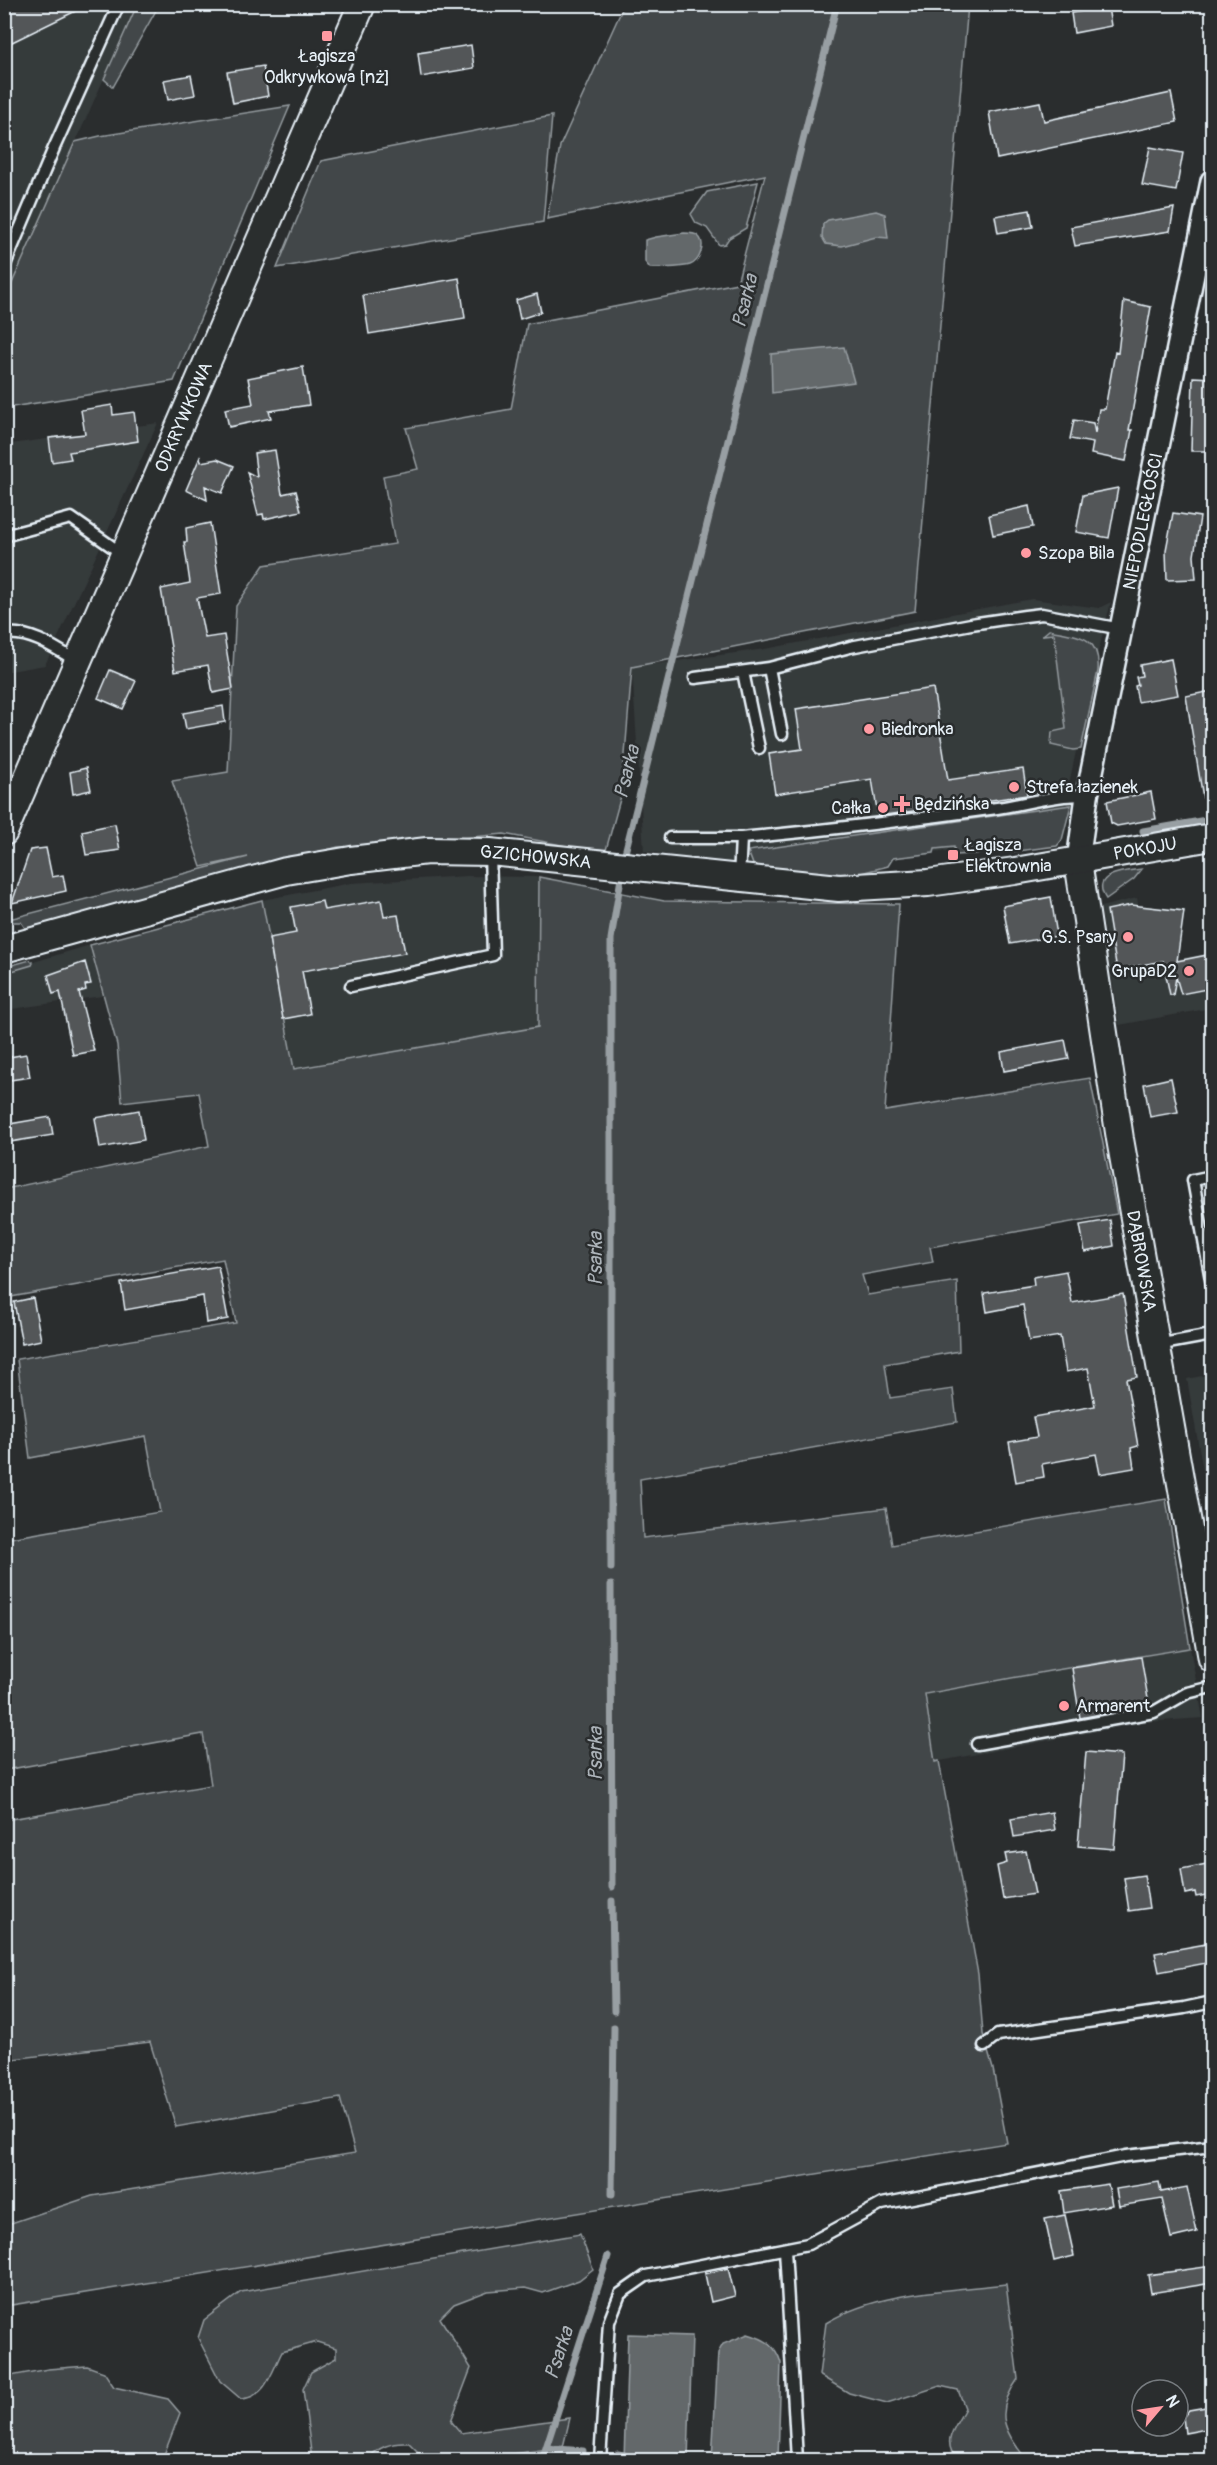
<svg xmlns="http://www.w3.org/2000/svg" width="1217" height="2465" viewBox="0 0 1217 2465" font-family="Pangolin,sans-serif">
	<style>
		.built { fill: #363a3b }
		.green { fill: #424648; stroke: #959ca0; stroke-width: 1.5 }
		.water { fill: #63686b; stroke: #989fa3; stroke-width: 1.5 }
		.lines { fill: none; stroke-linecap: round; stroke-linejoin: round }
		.stream { stroke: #989fa3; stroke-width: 7 }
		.building { fill: #535759; stroke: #e8f1f8; stroke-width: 1.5 }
		.service-casing { stroke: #e8f1f8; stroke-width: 15 }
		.minor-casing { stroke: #e8f1f8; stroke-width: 26 }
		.tertiary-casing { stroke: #e8f1f8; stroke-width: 30 }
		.service { stroke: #2a2d2e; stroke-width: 10 }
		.minor { stroke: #2a2d2e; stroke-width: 21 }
		.tertiary { stroke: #2a2d2e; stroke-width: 26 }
		.poi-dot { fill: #ff9aa2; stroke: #2a2d2e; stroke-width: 2 }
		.labels { text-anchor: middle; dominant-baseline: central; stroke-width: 5; stroke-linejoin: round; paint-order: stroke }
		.poi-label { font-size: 18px; fill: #e8f1f8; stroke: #2a2d2e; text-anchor: start }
		.street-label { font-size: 18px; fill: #e8f1f8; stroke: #2a2d2e }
		.water-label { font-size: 20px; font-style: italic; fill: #acb3b9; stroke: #2a2d2e }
	</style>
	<rect width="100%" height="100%" fill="#2a2d2e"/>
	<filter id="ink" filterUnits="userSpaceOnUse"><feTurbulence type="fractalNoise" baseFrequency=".0167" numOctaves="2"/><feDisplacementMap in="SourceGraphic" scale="12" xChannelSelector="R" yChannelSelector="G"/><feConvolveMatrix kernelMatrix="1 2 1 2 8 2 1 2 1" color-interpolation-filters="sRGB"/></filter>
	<g filter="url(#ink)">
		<!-- built -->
		<path class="built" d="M5,5H137L5,299Z
			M158,423L45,665L5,672L4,445Z
			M1032,599L1099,608L1111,602L1093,672L1057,840L1027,848L899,853L872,871L837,875L758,869L644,851L632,667L765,649Z
			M467,876L539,877L538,1027L293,1069L262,900L351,883Z
			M1137,898L1150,964L1212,953V1008L1119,1025L1101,907Z
			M90,945L102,996L5,1010L4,971Z
			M1212,1374V1522L1187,1379Z
			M1190,1648L1203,1718L1146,1722L935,1762L925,1694L1050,1671Z"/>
		<!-- green -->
		<path class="green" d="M137,5H159L113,87L104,79Z
			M624,5H968L915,611L632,667L622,792L606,850L572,847L504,834L387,845L338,847L27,931L21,922H5V920L248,857L201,867L172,781L228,772L236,606L264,565L395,544L383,476L418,469L406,428L511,409L527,324L737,283L765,175L547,219L560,146Z
			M290,106L174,381L5,408V299L75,142L100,136Z
			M552,116L543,222L277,268L321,161Z
			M758,182L746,228L729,238L725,244L719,245L707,228L696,223L691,214L707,192Z
			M1049,630C1077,636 1101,635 1098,671L1081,749L1073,750L1051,745L1052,732L1066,729L1054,634L1043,635Z
			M1071,805L1062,840L1057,846L1009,852L955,855L954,847L935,849L934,853L893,858L888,866L853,875L754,867L748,851Z
			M1142,869L1134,879L1106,899C1089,873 1126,871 1142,869Z
			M539,877L664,901L899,904L885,1111L1090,1078L1117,1214L930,1247L933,1262L862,1275L868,1295L957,1281L959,1351L885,1364L890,1398L953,1389L957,1422L640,1479L643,1538L886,1508L892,1545L1166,1499L1190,1648L1050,1671L925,1694L935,1762L939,1761L978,1974L983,2034L993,2069L1007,2143L5,2306V2225L92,2196L355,2153L340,2098L176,2127L150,2042L5,2060V1820L211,1785L203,1734L5,1770V1539L160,1512L146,1436L30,1458L17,1359L236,1323L223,1259L5,1298V1189L209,1146L199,1093L122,1102L117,1045L90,945L262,900L294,1069L538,1027Z
			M30,960L33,963L32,965L5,973V967Z
			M580,2234L593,2269L579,2280L543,2293L525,2288L488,2291L454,2304L440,2318L471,2368L451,2421L461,2433L570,2418L563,2447L467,2460H426L409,2443C390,2442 379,2447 366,2460H312L303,2389L311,2372L336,2358V2348L317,2342L282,2352C272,2371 266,2398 241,2399L220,2381L198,2338L204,2320L241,2292Z
			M1006,2284L1018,2379C994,2412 1003,2431 1027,2460H958C940,2442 955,2428 965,2408L958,2390L940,2386L887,2403L849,2393L819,2375L826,2323C879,2291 947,2291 1006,2284Z
			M87,2366L104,2372L114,2387L168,2399L180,2413L162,2460H5V2377L48,2369Z"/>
		<!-- water -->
		<path class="water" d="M876,211L885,214L888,238L876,237L842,246L826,244L822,237L823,224L828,220Z
			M684,233C688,233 695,233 698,236C707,244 699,262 690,265C679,268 661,268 650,268L645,262V240L656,237Z
			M844,347L854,382L772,393L771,354Z
			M628,2334L692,2336L688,2460H624Z
			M748,2334C765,2339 776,2345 781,2363L778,2460H712L718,2353L723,2344Z"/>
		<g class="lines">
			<!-- stream -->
			<path class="stream" d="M1143,831L1212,819
				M623,861L837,4
				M611,1568V939L622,872
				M611,1585L612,1887
				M612,1901L614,2011
				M612,2194L614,2027
				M546,2448L583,2451
				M618,2454L624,2455
				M542,2460L608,2256"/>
		</g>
		<!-- building -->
		<path class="building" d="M4,4H90L4,46Z
			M1108,7L1111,26L1074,33L1071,13Z
			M471,45L474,68L421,77L418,53Z
			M263,66L268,96L233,103L227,72Z
			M191,75L195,95L168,100L164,80Z
			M1171,93L1177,122L997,159L989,112L1040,102L1044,121Z
			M1150,147L1183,153L1176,191L1142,185Z
			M1174,208L1170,231L1075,246L1071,227Z
			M1030,210L1033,227L998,233L995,216Z
			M459,278L465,318L369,334L363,295Z
			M537,294L541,312L520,319L516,300Z
			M1124,301L1151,307L1129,430H1132L1126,461L1091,454L1093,443L1070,439L1074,420L1093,423L1095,433L1099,409H1105L1115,352L1118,353Z
			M303,367L309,405L269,411L271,418L229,427L225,409L253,404L248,378Z
			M1193,377L1212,378V451H1191Z
			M112,405L113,415L134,412L138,441L69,452L71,459L52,462L49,438L85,434L81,410Z
			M275,450L282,494L296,491L301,511L264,519L263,514L258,515L247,472L257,477L254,453Z
			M200,457L201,462L217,459L234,466L222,493L205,486L207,500L186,490Z
			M1118,488L1109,538L1076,532L1083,495Z
			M1029,506L1033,527L993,535L989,515Z
			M1173,513L1200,517L1194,556L1196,579L1167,580L1166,550Z
			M210,523L221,594L197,598L205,638L224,635L233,689L213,693L208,665L175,671L161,589L190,583L184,542H187L186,528Z
			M1171,659L1178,695L1138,702L1135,686L1138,685L1136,677L1142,676L1140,665Z
			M110,670L136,681L123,709L98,698Z
			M933,688L948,780L1023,769L1027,795L878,816L872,779L775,794L769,754L802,749L796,709Z
			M1212,691V797L1203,798L1186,696Z
			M223,706L225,722L186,729L183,713Z
			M86,768L91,790L73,794L70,772Z
			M1151,792L1156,819L1117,826L1111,823L1107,801Z
			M115,824L120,850L86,855L82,831Z
			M46,848L52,877L63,875L66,891L12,903L30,850Z
			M1051,897L1057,936L1010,944L1003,906Z
			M381,900L384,917L398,915L405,953L302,971L310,1014L283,1019L269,938L296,933L291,907L322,901L324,910Z
			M1131,905L1184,911L1177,961L1212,954V988L1181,994L1176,977L1173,995H1170L1163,961L1117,970L1107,910Z
			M85,962L91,984L85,985L86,990L79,992L94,1051L73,1055L60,992L53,994L48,975Z
			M1065,1040L1069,1059L1004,1071L1001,1052Z
			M26,1054L30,1077L4,1081V1058Z
			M1171,1078L1178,1112L1150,1117L1144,1084Z
			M139,1110L144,1140L100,1148L95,1118Z
			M50,1117L53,1135L4,1143V1125Z
			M1110,1220L1114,1246L1085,1252L1080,1225Z
			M218,1266L228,1319L206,1323L203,1296L125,1310L121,1283Z
			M1066,1271L1072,1303L1123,1294L1137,1377L1126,1379L1138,1446L1131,1448L1134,1468L1100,1474L1096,1454L1042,1464L1044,1477L1016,1482L1009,1442L1037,1437L1033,1417L1095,1406L1088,1368L1066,1372L1060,1336L1029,1341L1023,1305L987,1312L984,1293L1034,1285L1033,1277Z
			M33,1298L41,1340L22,1344L14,1302Z
			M1141,1657L1149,1705L1080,1718L1072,1668Z
			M1086,1752L1122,1755L1114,1849L1078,1846Z
			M1052,1812L1055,1830L1014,1837L1011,1819Z
			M1026,1851L1035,1894L1003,1899L997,1866L1007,1863L1005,1854Z
			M1212,1863V1894L1196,1897L1195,1892L1185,1894L1181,1869Z
			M1144,1875L1149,1908L1129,1911L1124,1878Z
			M1212,1943V1962L1159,1972L1155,1953Z
			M1159,2182L1161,2192L1187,2187L1197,2232L1171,2238L1162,2199L1119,2206L1116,2189Z
			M1108,2184L1112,2205L1064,2213L1061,2191Z
			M1065,2215L1074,2256L1054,2261L1045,2219Z
			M1212,2266V2283L1151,2293L1148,2275Z
			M728,2268L735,2296L711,2302L705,2274Z
			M1212,2406V2428L1185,2433L1183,2417L1189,2410Z"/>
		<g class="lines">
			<!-- service casing -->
			<g class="service-casing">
				<path id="service" d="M4,267L54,148L119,4
					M4,536L71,518L124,555
					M4,634C30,630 57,649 78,662
					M743,672L759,748
					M695,678L769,668
					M782,734L769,668L850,647L971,624L1025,616L1042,614L1121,629
					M4,781L25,784
					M670,838H741
					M739,878L741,838C827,830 911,820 997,808C1020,805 1067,792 1087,796
					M351,986L493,955L490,853
					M1212,1176L1193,1180L1212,1285
					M1157,1345L1206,1336L1212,1339
					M977,1744L1154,1712L1187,1693L1212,1687
					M984,2046L998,2035L1184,2008L1212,2002
					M785,2249L797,2460
					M600,2460L609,2322L620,2294L646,2276L808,2244L882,2204L1126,2156L1212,2146"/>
			</g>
			<!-- minor casing -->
			<g class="minor-casing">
				<g id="minor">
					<path id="s1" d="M1078,861L1087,796L1212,181"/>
				</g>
			</g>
			<!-- tertiary casing -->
			<g class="tertiary-casing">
				<g id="tertiary">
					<path id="s2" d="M4,832L362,4"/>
					<path id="s3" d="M1078,861L1120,1139L1212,1659"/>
					<path id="s4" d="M4,949L286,871L351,860L427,851L490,852L839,888L928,883L1015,871L1212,837"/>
				</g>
			</g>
			<!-- service -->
			<use href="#service" class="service"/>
			<!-- minor -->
			<use href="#minor" class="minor"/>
			<!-- tertiary -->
			<use href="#tertiary" class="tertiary"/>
		</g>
	</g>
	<!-- markers -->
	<g class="poi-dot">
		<rect x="321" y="30" width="12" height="12" rx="3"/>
		<circle cx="1026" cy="553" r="6"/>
		<circle cx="869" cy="729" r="6"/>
		<circle cx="1014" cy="787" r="6"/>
		<path d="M899 795h6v6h6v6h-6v6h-6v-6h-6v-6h6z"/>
		<circle cx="883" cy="808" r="6"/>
		<rect x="947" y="849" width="12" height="12" rx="3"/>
		<circle cx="1128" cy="937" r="6"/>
		<circle cx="1189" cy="971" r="6"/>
		<circle cx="1064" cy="1706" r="6"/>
	</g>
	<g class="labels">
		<!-- poi labels -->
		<g class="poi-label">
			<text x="327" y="56" text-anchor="middle">Łagisza<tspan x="327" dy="21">Odkrywkowa [nż]</tspan></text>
			<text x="1038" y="553">Szopa Bila</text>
			<text x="881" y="729">Biedronka</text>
			<text x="1026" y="787">Strefa łazienek</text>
			<text x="914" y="804">Będzińska</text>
			<text x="871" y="808" text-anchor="end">Całka</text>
			<text x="965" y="845">Łagisza<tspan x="965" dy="21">Elektrownia</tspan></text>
			<text x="1116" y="937" text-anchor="end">G.S. Psary</text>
			<text x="1177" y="971" text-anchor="end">GrupaD2</text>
			<text x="1076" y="1706">Armarent</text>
		</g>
		<!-- street labels -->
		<g class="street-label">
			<text stroke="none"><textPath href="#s2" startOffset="452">ODKRYWKOWA</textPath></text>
			<text stroke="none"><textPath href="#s1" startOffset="346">NIEPODLEGŁOŚCI</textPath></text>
			<text stroke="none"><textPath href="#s4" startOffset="1158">POKOJU</textPath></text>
			<text stroke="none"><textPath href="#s4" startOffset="544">GZICHOWSKA</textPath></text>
			<text stroke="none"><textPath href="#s3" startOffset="405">DĄBROWSKA</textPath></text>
		</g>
		<!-- water labels -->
		<g class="water-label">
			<text transform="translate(745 301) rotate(-76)">Psarka</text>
			<text transform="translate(627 772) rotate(-76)">Psarka</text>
			<text transform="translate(595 1259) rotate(-90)">Psarka</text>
			<text transform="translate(595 1754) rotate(-90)">Psarka</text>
			<text transform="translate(559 2353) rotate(-72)">Psarka</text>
		</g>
	</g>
	<!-- margin -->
	<rect width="1217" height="2465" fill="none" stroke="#2a2d2e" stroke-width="24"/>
	<rect x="12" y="12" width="1193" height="2441" fill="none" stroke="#e8f1f8" stroke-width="2" filter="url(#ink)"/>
	<!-- north arrow -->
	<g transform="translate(1160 2408) rotate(61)"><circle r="28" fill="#2a2d2e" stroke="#767b7f" stroke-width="1.5"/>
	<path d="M0-4.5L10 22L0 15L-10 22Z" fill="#ff9aa2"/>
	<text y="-9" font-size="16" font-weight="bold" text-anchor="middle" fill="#e8f1f8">N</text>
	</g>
</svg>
